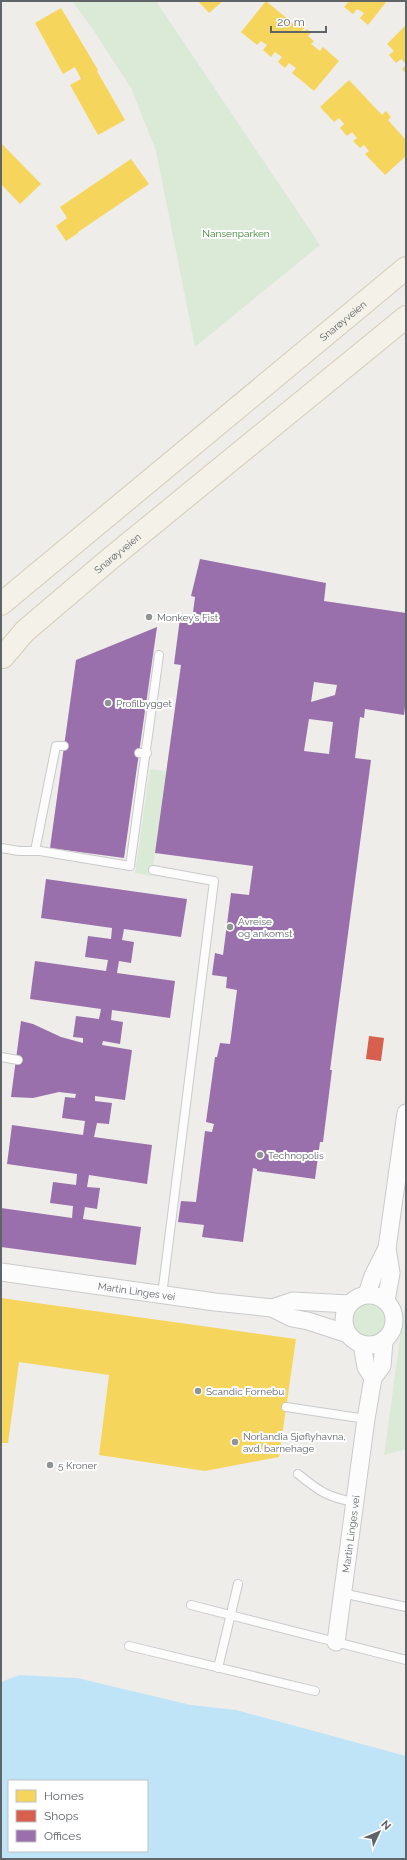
<svg xmlns="http://www.w3.org/2000/svg" width="407" height="1860" viewBox="0 0 407 1860" font-family="Raleway,sans-serif">
	<style>
		.green { fill: #daead6 }
		.water { fill: #bfe4f8; fill-rule: evenodd }
		.homes { fill: #f6d55c }
		.shops { fill: #d6604d }
		.offices { fill: #9970ab; fill-rule: evenodd }
		.lines { fill: none; stroke-linecap: round; stroke-linejoin: round }
		.lane-casing { stroke: #c9caca; stroke-width: 10 }
		.street-casing { stroke: #c9caca; stroke-width: 19 }
		.primary-casing { stroke: #d6cbb8; stroke-width: 24 }
		.lane { stroke: #fdfcfc; stroke-width: 8 }
		.street { stroke: #fdfcfc; stroke-width: 17 }
		.primary { stroke: #f4f1e9; stroke-width: 22 }
		.poi-dot { fill: #919496; stroke: #fff; stroke-width: 1.5 }
		.labels { text-anchor: middle; dominant-baseline: central; stroke-width: 4; stroke-linejoin: round; paint-order: stroke }
		.park-label { font-size: 10px; fill: #3a8638; stroke: #fff }
		.street-label { font-size: 10px; fill: #5f6468; stroke: #fff }
		.poi-label { font-size: 10px; fill: #5f6468; stroke: #fff; text-anchor: start }
	</style>
	<rect width="100%" height="100%" fill="#efedea"/>
	<!-- green -->
	<path class="green" d="M72,1H156L320,245L195,347L156,151L131,88L92,28Z
		M150,769L166,771L152,876L135,873Z
		M406,1295V1449L384,1455Z
		M352 1319a18 18 0 1 1 36 0a18 18 0 1 1-36 0Z"/>
	<!-- water -->
	<path class="water" d="M19,1675L77,1678L191,1705L236,1710L406,1756V1859H1V1682ZM9,1781H147V1851H9Z"/>
	<!-- homes -->
	<path class="homes" d="M198,1H223L209,13Z
		M266,1L296,26L299,22L305,27L302,31L304,32L307,29L311,33L308,36L314,41L311,44L320,51L323,47L339,61L314,91L292,73L296,68L289,63L285,68L278,62L282,57L275,52L271,57L263,50L267,45L261,41L257,45L241,32Z
		M349,1H387L368,25L360,18L364,13L357,9L353,14L344,7Z
		M61,8L98,70L97,71L125,120L98,135L70,85L81,79L75,67L63,74L35,23Z
		M406,25V64L401,59L396,63L389,55L394,51L387,44Z
		M406,65V73L402,69Z
		M349,80L382,115L386,111L391,117L388,120L406,140V156L385,175L365,154L369,151L364,145L360,148L353,141L357,138L352,132L347,136L340,128L344,124L339,118L334,122L320,107Z
		M1,143L41,184L20,204L1,184Z
		M131,159L149,184L78,232V233L66,241L56,226L67,218L60,207Z
		M1,1298L296,1339L279,1457L205,1471L99,1455L109,1375L19,1362L8,1443H1Z"/>
	<!-- shops -->
	<path class="shops" d="M369,1036L384,1038L381,1061L366,1059Z"/>
	<!-- offices -->
	<path class="offices" d="M200,559L326,583L324,601L406,613V699L404,715L365,709L364,718L360,717L355,758L371,760L330,1070H332L323,1142H320L315,1179L257,1171V1169L253,1168L243,1242L202,1237L204,1225L178,1222L181,1201L196,1202L205,1131L212,1132L214,1124L206,1122L215,1057H217L220,1043L230,1044L237,990L226,988L227,977L212,975L215,953L223,955L231,893L249,895L253,866L155,853L181,665L174,664L180,618L192,620L195,597L191,596ZM314,682L337,685L335,695L311,702ZM309,719L333,722L329,754L304,751Z
		M157,627L124,858L50,848L76,660Z
		M46,879L187,899L181,937L124,929L122,940L134,942L131,963L119,961L117,973L175,981L170,1018L112,1010L111,1020L123,1022L120,1044L103,1041L102,1045L132,1050L125,1100L95,1096V1101L112,1103L109,1124L97,1123L94,1137L152,1145L147,1184L89,1175L87,1187L100,1188L97,1209L85,1207L83,1219L141,1227L136,1265L1,1247V1208L72,1218L73,1206L50,1203L53,1182L76,1185L77,1174L7,1164L12,1125L83,1135L85,1121L62,1118L65,1097L75,1098L76,1094L59,1092L33,1098L11,1097L21,1021L33,1024L61,1037L83,1043V1038L73,1037L76,1016L99,1019L101,1009L30,999L35,961L106,971L108,960L85,957L88,936L111,939L112,928L41,918Z"/>
	<g class="lines">
		<!-- lane casing -->
		<g class="lane-casing">
			<path id="lane" d="M139,753H147
				M1,848L19,851H40L130,866L159,655
				M35,851L56,746H64
				M153,870L214,881L162,1295
				M1,1057L18,1060
				M286,1407L366,1419
				M298,1474C319,1491 327,1497 354,1502
				M342,1593L406,1607
				M191,1605L406,1660
				M129,1646L315,1691
				M218,1668L238,1584"/>
		</g>
		<!-- street casing -->
		<g class="street-casing">
			<g id="street">
				<path id="s1" d="M1,1272L215,1302L272,1308L292,1318L308,1321L348,1334"/>
				<path d="M367,1294L373,1276L387,1248L406,1113"/>
				<circle cx="369" cy="1320" r="25"/>
				<path d="M386,1301L391,1273L387,1248"/>
				<path d="M272,1308L293,1301L349,1304"/>
				<path d="M362,1344L366,1367L373,1378"/>
				<path id="s2" d="M336,1642L366,1419L373,1378L382,1366L384,1341"/>
			</g>
		</g>
		<!-- primary casing -->
		<g class="primary-casing">
			<g id="primary">
				<path id="s3" d="M1,604L406,268"/>
				<path id="s4" d="M3,657L25,631L111,558L406,317"/>
			</g>
		</g>
		<!-- lane -->
		<use href="#lane" class="lane"/>
		<!-- street -->
		<use href="#street" class="street"/>
		<!-- primary -->
		<use href="#primary" class="primary"/>
	</g>
	<!-- markers -->
	<g class="poi-dot">
		<circle cx="149" cy="617" r="4"/>
		<circle cx="108" cy="703" r="4"/>
		<circle cx="230" cy="927" r="4"/>
		<circle cx="260" cy="1155" r="4"/>
		<circle cx="198" cy="1391" r="4"/>
		<circle cx="235" cy="1442" r="4"/>
		<circle cx="50" cy="1465" r="4"/>
	</g>
	<g class="labels">
		<!-- park labels -->
		<g class="park-label">
			<text x="236" y="233">Nansenparken</text>
		</g>
		<!-- street labels -->
		<g class="street-label">
			<text stroke="none"><textPath href="#s3" startOffset="444">Snarøyveien</textPath></text>
			<text stroke="none"><textPath href="#s4" startOffset="155">Snarøyveien</textPath></text>
			<text stroke="none"><textPath href="#s1" startOffset="137">Martin Linges vei</textPath></text>
			<text stroke="none"><textPath href="#s2" startOffset="109">Martin Linges vei</textPath></text>
		</g>
		<!-- poi labels -->
		<g class="poi-label">
			<text x="157" y="617">Monkey’s Fist</text>
			<text x="116" y="703">Profilbygget</text>
			<text x="238" y="921">Avreise<tspan x="238" dy="12">og ankomst</tspan></text>
			<text x="268" y="1155">Technopolis</text>
			<text x="206" y="1391">Scandic Fornebu</text>
			<text x="243" y="1436">Norlandia Sjøflyhavna,<tspan x="243" dy="12">avd. barnehage</tspan></text>
			<text x="58" y="1465">5 Kroner</text>
		</g>
	</g>
	<!-- border -->
	<rect width="407" height="1860" fill="none" stroke="#5f6468" stroke-width="4"/>
	<!-- legend -->
	<rect x="8" y="1780" width="140" height="72" fill="#ffffff" stroke="#bfc1c3"/>
	<rect x="16" y="1790" width="20" height="12" fill="#f6d55c" stroke="#bfc1c3"/>
	<text x="44" y="1800" font-size="12" fill="#5f6468">Homes</text>
	<rect x="16" y="1810" width="20" height="12" fill="#d6604d" stroke="#bfc1c3"/>
	<text x="44" y="1820" font-size="12" fill="#5f6468">Shops</text>
	<rect x="16" y="1830" width="20" height="12" fill="#9970ab" stroke="#bfc1c3"/>
	<text x="44" y="1840" font-size="12" fill="#5f6468">Offices</text>
	<!-- north arrow -->
	<g transform="translate(379 1832) rotate(46)" stroke="#ffffff" stroke-width="3" paint-order="stroke">
	<path d="M0-3L7 15L0 10L-7 15Z" fill="#5f6468"/>
	<text y="-6" font-size="11" font-weight="bold" text-anchor="middle" fill="#5f6468">N</text>
	</g>
	<!-- scale -->
	<path d="M271 26v6h55v-6" fill="none" stroke="#5f6468" stroke-width="2"/>
	<text x="277" y="26" font-size="12" fill="#5f6468" stroke="#ffffff" stroke-width="3" paint-order="stroke">20 m</text>
</svg>
